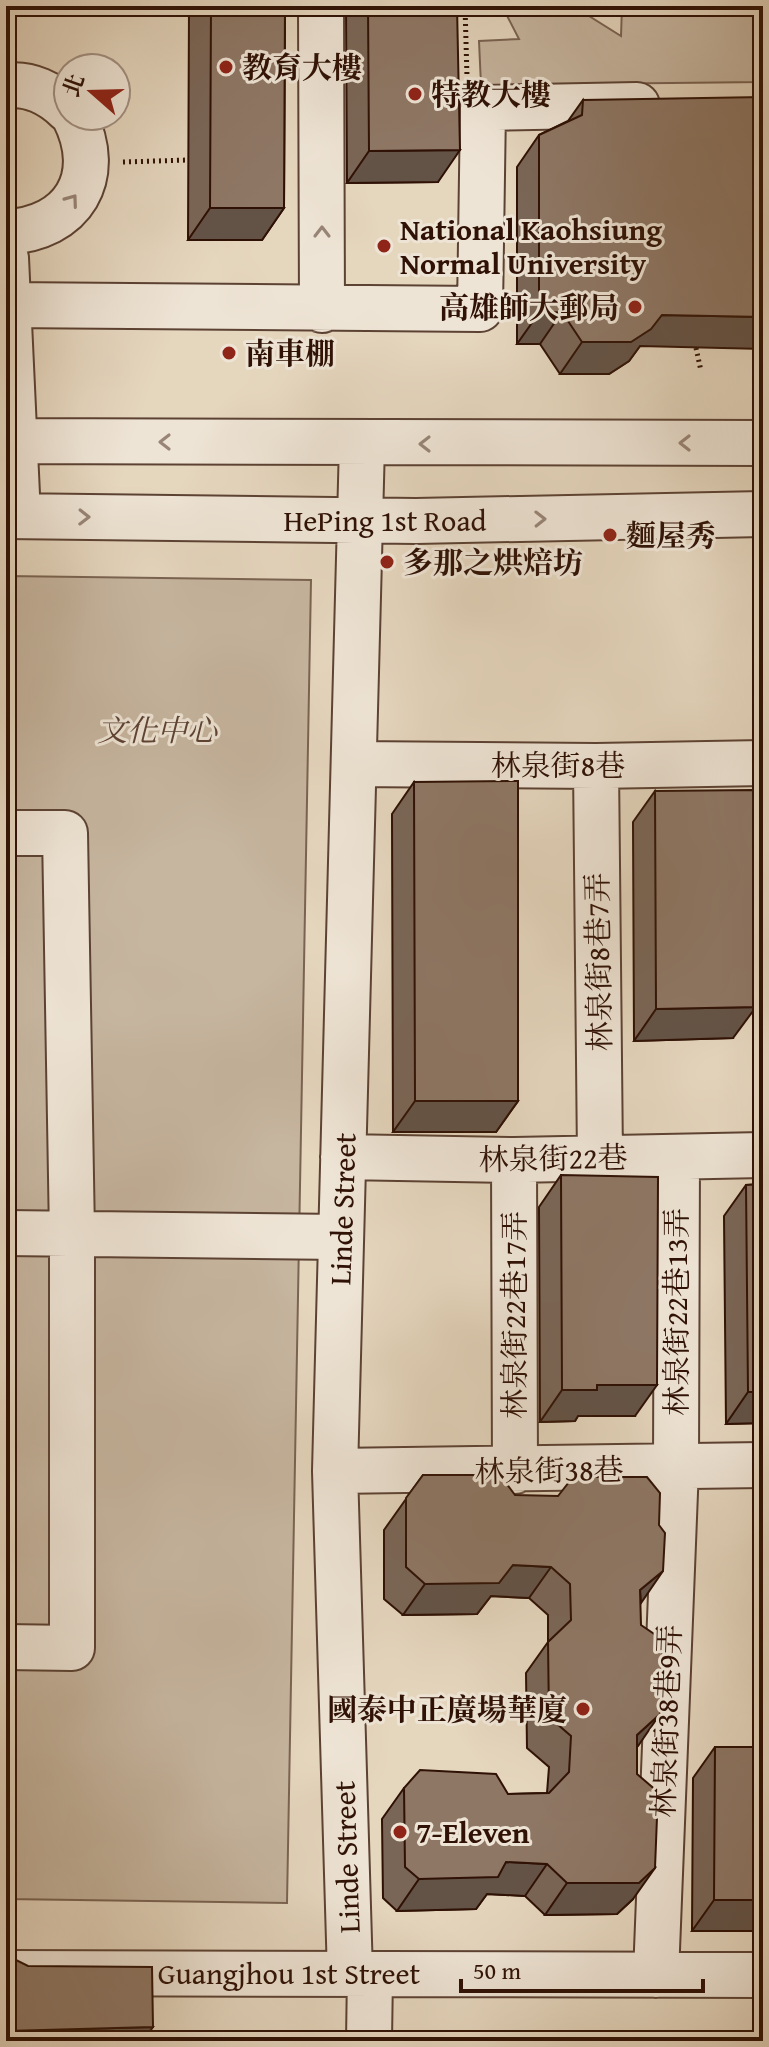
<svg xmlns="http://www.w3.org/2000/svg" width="769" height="2047" viewBox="0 0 769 2047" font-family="'Gentium Book Plus','Noto Serif TC',serif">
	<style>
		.green { fill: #c6b59f; stroke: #7a6352; stroke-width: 2 }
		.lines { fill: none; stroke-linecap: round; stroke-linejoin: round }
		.minor-casing { stroke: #5c4233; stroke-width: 48 }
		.path { stroke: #2f1105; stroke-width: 5; stroke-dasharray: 2 4; stroke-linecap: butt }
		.minor { stroke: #eee4d5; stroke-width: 44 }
		.wall { fill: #7a6657; stroke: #2f1105; stroke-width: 2 }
		.shaded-wall { fill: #635347; stroke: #2f1105; stroke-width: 2 }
		.building { fill: #8e7765; stroke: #2f1105; stroke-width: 2 }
		.oneway { stroke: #988577 }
		.poi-dot { fill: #8f2418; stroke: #eee4d5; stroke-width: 3 }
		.labels { text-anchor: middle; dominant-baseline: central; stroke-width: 6; stroke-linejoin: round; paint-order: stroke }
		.poi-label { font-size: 30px; font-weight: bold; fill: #2f1105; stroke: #eee4d5; text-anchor: start }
		.street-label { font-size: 30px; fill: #2f1105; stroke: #eee4d5 }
		.park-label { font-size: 30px; font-style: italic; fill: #5c4233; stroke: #eee4d5 }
	</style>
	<rect width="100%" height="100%" fill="#e5d6be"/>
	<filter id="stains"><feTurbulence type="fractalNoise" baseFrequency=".0025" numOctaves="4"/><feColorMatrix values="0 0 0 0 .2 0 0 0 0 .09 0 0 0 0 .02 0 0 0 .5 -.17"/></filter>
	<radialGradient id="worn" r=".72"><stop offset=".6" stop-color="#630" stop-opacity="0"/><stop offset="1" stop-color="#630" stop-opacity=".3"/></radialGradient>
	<!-- green -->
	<path class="green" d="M502,6H573L621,36L622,6H763V82L481,85L479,41L519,39Z
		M6,576L311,580L287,1903L6,1899Z"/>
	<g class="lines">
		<!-- minor casing -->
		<g class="minor-casing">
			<path id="minor" d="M321,6L322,310
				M6,86C29,82 52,94 68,110
				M6,232C73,229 105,177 74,116
				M6,258L18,516
				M6,305L480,309L483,108L637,105
				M6,441L763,443
				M6,516L416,521L763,514
				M354,764L596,766L763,763
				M596,766L600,1158
				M6,833H65L72,1234V1648L6,1647
				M343,1157L514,1160L763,1155
				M514,1160L515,1471
				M6,1233L341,1237
				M335,1471L763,1465
				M6,1973L763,1975
				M350,1974L335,1471L362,444
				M656,1975L676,1467L677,1157
				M369,2041L370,1974"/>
		</g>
		<!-- path -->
		<path class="path" d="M465,6L467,77
			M123,162L188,160
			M696,348L701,371"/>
		<!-- minor -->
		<use href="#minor" class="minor"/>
	</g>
	<!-- wall -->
	<path class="wall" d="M189,6H285L284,208L262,240H188Z
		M346,6H457L438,182L347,183Z
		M583,100L640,346L629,361L609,374H560L540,344H517V167L539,135L568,121Z
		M414,782L518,1101L496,1132H393L392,814Z
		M655,791L733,1038L634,1041L633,822Z
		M561,1175L635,1416H578L575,1421L540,1422L539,1207Z
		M763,1184V1423L726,1424L724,1216L746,1185Z
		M423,1475L515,1495L640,1603L633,1899L617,1914L545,1915L525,1896L487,1894L476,1909L397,1911L383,1898L382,1819L404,1788L508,1794L547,1793L549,1767L527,1748L526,1673L548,1642V1615L529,1598L491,1596L477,1614L403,1615L384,1599V1530Z
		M715,1747H763V1931H692L693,1778Z"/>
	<!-- shaded-wall -->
	<path class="shaded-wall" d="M460,150L438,182L347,183L369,151Z
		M210,208H284L262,240H188Z
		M562,312L540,344H517L539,313Z
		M662,315L763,317V349L640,346L629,361L609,374H560L582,342Z
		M756,1007L733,1038L634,1041L656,1009Z
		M415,1101H518L496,1132H393Z
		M597,1385H657L635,1416H578L575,1421L540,1422L562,1390Z
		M748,1392H763V1423L726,1424Z
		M513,1565L551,1567L529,1598L491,1596L477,1614L403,1615L425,1584Z
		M663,1571L641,1603L640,1590Z
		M660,1714L638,1746L615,1766L637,1735Z
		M506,1862L547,1864L525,1896L487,1894L476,1909L397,1911L419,1879Z
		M655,1868L633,1899L617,1914L545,1915L567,1883Z
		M714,1900H763V1931H692Z
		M153,2027L143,2041H6V2031Z"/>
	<!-- building -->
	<path class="building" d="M211,6H285L284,208H210Z
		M368,6H457L460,150L369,151Z
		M763,97V317L662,315L651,329L631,342H582L562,312L539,313V135L582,115L583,100Z
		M518,781V1101H415L414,782Z
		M754,790L756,1007L656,1009L655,791Z
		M561,1175L658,1177L657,1385H597V1390H562Z
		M763,1184V1392H748L746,1185Z
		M423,1475H500L515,1495L558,1496L573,1477H647L660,1493L659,1525L665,1533L663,1571L640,1590L641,1625L663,1640L660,1714L637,1735V1774L658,1792L655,1868L639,1883H567L547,1864L506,1862L498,1877L419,1879L405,1867L404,1788L420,1770L496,1774L508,1794L549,1793L569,1772L571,1736L549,1717L548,1642L571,1620L570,1584L551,1567L513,1565L499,1583L425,1584L406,1567V1498Z
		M715,1747H763V1900H714Z
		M6,1956H8L28,1966L152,1967L153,2027L6,2031Z"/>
	<!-- one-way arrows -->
	<defs><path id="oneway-chevron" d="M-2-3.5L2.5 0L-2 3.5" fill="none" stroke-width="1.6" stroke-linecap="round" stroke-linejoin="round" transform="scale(2)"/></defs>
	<g class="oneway">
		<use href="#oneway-chevron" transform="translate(72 200) rotate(-54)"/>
		<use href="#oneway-chevron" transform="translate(322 232) rotate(-90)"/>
		<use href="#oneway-chevron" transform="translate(165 442) rotate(-180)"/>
		<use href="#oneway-chevron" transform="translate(685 443) rotate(180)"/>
		<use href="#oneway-chevron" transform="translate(425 444) rotate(180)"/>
		<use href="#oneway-chevron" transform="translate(84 517) rotate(1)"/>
		<use href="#oneway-chevron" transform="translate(540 519) rotate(-1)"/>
	</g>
	<!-- markers -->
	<g class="poi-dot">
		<circle cx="226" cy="67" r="8"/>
		<circle cx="415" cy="94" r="8"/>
		<circle cx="384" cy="246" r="8"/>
		<circle cx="635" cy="307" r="8"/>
		<circle cx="229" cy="353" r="8"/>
		<circle cx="610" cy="535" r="8"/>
		<circle cx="387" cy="562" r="8"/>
		<circle cx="583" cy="1709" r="8"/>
		<circle cx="400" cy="1832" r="8"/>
	</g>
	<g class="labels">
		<!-- poi labels -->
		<g class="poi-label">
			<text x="242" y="67">教育大樓</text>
			<text x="431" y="94">特教大樓</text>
			<text x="400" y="229">National Kaohsiung<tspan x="400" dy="34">Normal University</tspan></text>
			<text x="619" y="307" text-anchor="end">高雄師大郵局</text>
			<text x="245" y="353">南車棚</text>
			<text x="626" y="535">麵屋秀</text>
			<text x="403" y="562">多那之烘焙坊</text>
			<text x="567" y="1709" text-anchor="end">國泰中正廣場華廈</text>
			<text x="416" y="1832">7-Eleven</text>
		</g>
		<!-- street labels -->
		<g class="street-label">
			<text x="385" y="520">HePing 1st Road</text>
			<text x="558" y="765">林泉街8巷</text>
			<text transform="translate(598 962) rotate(-91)">林泉街8巷7弄</text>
			<text transform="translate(553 1158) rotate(-1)">林泉街22巷</text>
			<text transform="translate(342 1209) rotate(-88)">Linde Street</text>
			<text transform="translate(676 1312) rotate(-90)">林泉街22巷13弄</text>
			<text transform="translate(514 1315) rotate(-90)">林泉街22巷17弄</text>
			<text transform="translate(549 1470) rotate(-1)">林泉街38巷</text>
			<text transform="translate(666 1721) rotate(-88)">林泉街38巷9弄</text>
			<text transform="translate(346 1857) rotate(-92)">Linde Street</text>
			<text x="289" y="1973">Guangjhou 1st Street</text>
		</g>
		<!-- park labels -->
		<g class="park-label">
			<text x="157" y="730">文化中心</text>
		</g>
	</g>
	<!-- margin -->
	<rect width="769" height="2047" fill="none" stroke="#e5d6be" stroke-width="32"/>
	<rect x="8" y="8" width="753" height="2031" fill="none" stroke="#2f1105" stroke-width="4"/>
	<rect x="16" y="16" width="737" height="2015" fill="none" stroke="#2f1105" stroke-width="2"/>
	<!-- north arrow -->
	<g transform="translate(92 92) rotate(290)"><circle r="38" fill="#eee4d5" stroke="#a29082" stroke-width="2"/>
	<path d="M0-6L14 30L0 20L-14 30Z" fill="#8f2418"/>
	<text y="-12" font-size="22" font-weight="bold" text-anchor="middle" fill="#2f1105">北</text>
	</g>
	<!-- scale -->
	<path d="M461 1979v12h242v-12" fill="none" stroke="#2f1105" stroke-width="4"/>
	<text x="473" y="1979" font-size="24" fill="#2f1105" stroke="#eee4d5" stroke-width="6" paint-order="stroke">50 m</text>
	<rect width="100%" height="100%" filter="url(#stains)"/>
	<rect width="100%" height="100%" fill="url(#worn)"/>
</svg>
